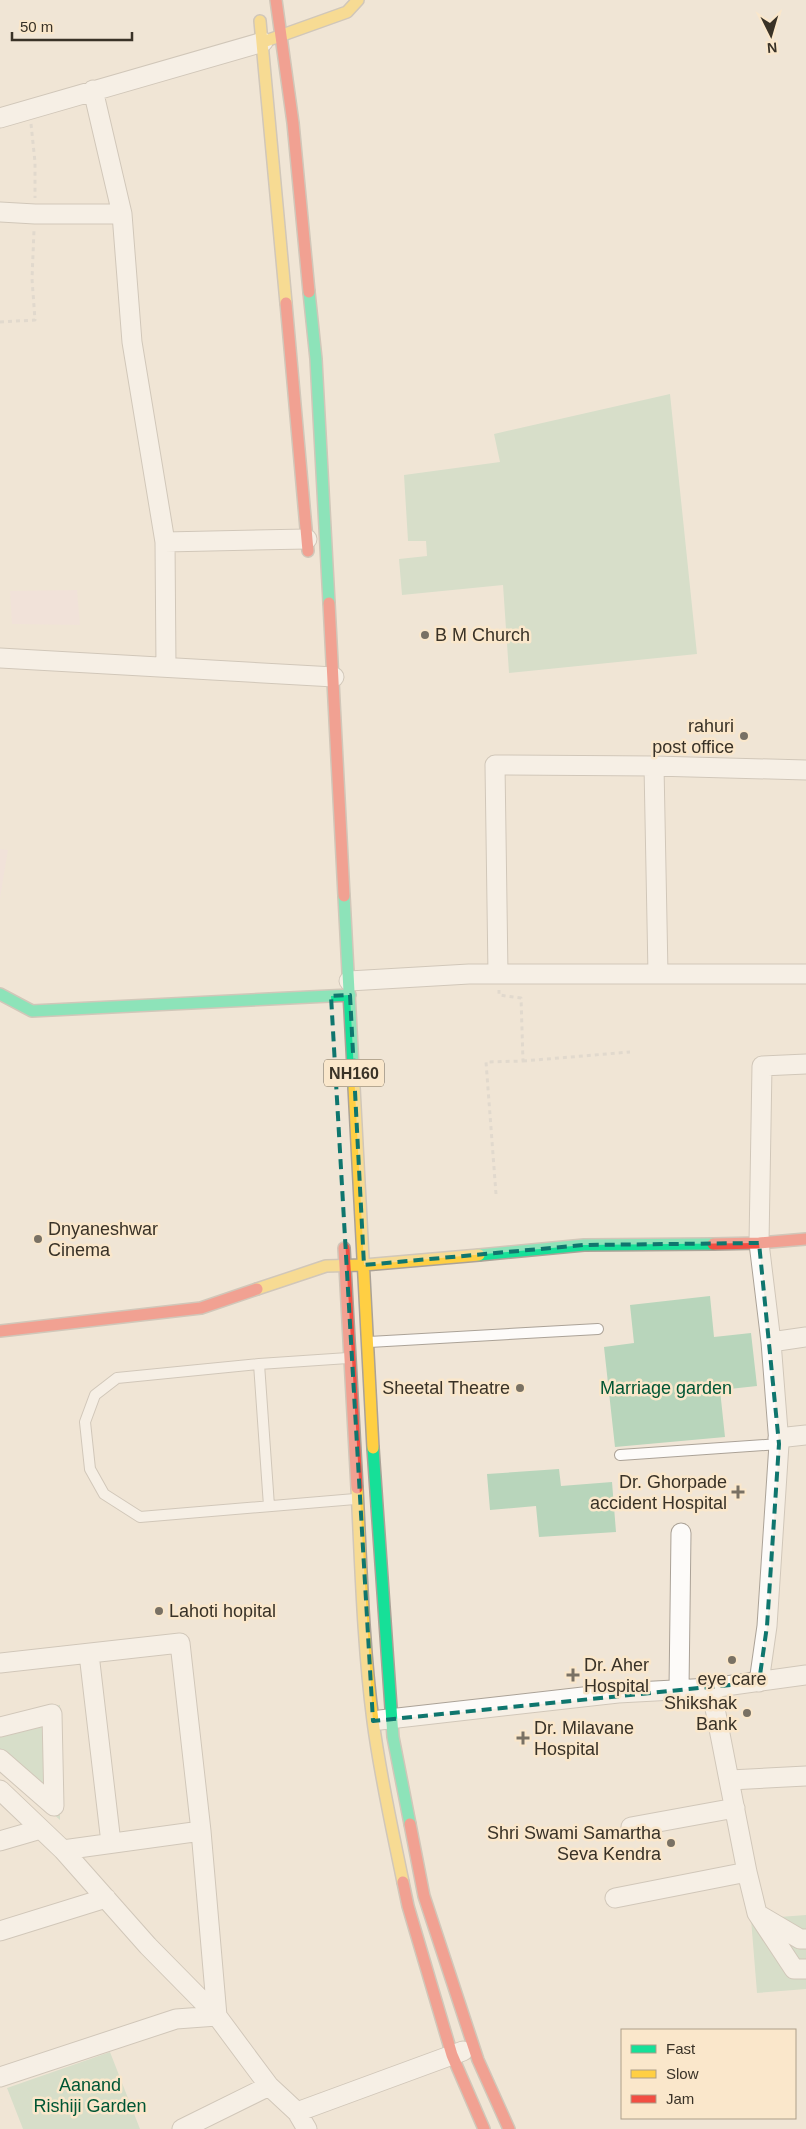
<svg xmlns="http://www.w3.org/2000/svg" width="806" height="2129" viewBox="0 0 806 2129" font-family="Helvetica,sans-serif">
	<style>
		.education { fill: #f1dedd }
		.green { fill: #b8d5bb }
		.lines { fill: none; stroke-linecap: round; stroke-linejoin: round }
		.lane-casing { stroke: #aba297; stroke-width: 12 }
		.street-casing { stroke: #aba297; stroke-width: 21 }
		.fast-casing { stroke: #aba297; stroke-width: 14 }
		.slow-casing { stroke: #aba297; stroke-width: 14 }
		.jam-casing { stroke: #aba297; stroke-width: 14 }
		.path { stroke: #cec9c4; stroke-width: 3; stroke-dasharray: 4 4; stroke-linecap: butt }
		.lane { stroke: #fdfbf9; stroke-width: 10 }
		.street { stroke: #fdfbf9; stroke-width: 19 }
		.fast { stroke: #16e098; stroke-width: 11 }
		.slow { stroke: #ffcf43; stroke-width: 11 }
		.jam { stroke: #f24e42; stroke-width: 11 }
		.marked { fill: none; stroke: #0f766e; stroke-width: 4; stroke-dasharray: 10 6; stroke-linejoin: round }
		.poi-dot { fill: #797164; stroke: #fae7cb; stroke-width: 2 }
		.labels { text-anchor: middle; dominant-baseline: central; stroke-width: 5; stroke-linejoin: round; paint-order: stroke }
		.shield { fill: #fae7cb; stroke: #736858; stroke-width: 1 }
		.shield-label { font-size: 16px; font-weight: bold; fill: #393227 }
		.poi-label { font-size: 18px; fill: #393227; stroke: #fae7cb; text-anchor: start }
		.park-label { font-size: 18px; fill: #005634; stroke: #fae7cb }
	</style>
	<rect width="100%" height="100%" fill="#f0e5d6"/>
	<!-- education -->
	<path class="education" d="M77,590L80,625L12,624L10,591Z
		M0,849L8,850L0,898Z"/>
	<!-- green -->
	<path class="green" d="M670,394L697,654L509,673L503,585L402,595L399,559L427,556L426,541H408L404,475L500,462L494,434Z
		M710,1296L714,1337L751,1333L757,1386L720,1390L725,1437L615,1447L604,1347L634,1343L630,1305Z
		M559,1469L561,1486L612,1482L616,1532L539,1537L536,1506L490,1510L487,1474Z
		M60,1705V1820L0,1767V1719Z
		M806,1915V1989L757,1993L751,1919Z
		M110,2052L140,2129H23L7,2088Z"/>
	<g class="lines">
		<!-- lane casing -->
		<g class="lane-casing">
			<path id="lane" d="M369,1342L598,1329
				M348,1358L259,1364L117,1378L95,1395L85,1422L90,1469L104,1494L140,1517L355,1499
				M259,1364L269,1506
				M620,1455L779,1444"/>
		</g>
		<!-- street casing -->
		<g class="street-casing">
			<path id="street" d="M0,118L263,42
				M0,212L35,214H122L93,90
				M122,214L132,342L165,542
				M0,658L334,677
				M166,667L165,542L307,539
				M654,766L806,770
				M498,974L495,765L654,766L658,974
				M349,981L469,974H806
				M771,1342L806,1337
				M778,1438L806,1435
				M89,1654L111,1843
				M0,1663L180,1643L201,1831L217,2016L176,2019L0,2077
				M759,1682L767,1626L779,1444L771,1342L759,1243L762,1066L806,1064
				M711,1688L747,1872L757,1913L794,1969H806
				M679,1689L681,1533
				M380,1720L618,1693L711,1688L806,1675
				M0,1727L52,1714L54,1806
				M0,1759L54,1806
				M730,1780L806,1776
				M0,1790L63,1850L148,1946L217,2016L269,2086L297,2112L463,2051
				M631,1827L735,1808
				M0,1841L41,1829
				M63,1850L201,1831
				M615,1898L747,1872
				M761,1916L800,1939H806
				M0,1931L106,1898
				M297,2112L307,2129
				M182,2129L269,2086"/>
		</g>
		<!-- fast casing -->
		<g class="fast-casing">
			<path id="fast" d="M309,292L316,359L329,603
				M344,896L354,1087
				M0,994L32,1011L350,995
				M479,1255L584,1245L713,1244
				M373,1448L393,1737L410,1824"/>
		</g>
		<!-- slow casing -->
		<g class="slow-casing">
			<path id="slow" d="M260,21L286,303
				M263,42L347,12L358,0
				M354,1087L373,1448
				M257,1289L326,1266L364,1265L479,1255
				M357,1488C361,1566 363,1644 373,1721C380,1775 392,1828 403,1882"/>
		</g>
		<!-- jam casing -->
		<g class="jam-casing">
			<path id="jam" d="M276,0L293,123L309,292
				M286,303L308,551
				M329,603L344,896
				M713,1244L759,1243L806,1239
				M344,1248L357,1488
				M0,1331L201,1308L257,1289
				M410,1824L424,1896L478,2060L509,2129
				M403,1882L408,1906L452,2055L484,2129"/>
		</g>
		<!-- path -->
		<path class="path" d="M31,124L35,162V198
			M0,322L35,320L32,279L34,230
			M523,1061L630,1052
			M496,1194L486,1062L523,1061L521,998L499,995V990"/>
		<!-- lane -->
		<use href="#lane" class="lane"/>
		<!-- street -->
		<use href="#street" class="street"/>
		<!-- fast -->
		<use href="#fast" class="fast"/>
		<!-- slow -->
		<use href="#slow" class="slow"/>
		<!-- jam -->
		<use href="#jam" class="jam"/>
	</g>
	<!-- marked area -->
	<path d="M0 0H806V2129H0ZM350,995L364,1265L584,1245L759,1243L779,1444L767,1626L759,1682L373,1721L331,996Z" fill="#f0e5d6" fill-opacity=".55" fill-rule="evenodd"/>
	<path class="marked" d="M350,995L364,1265L584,1245L759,1243L779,1444L767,1626L759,1682L373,1721L331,996Z"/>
	<!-- markers -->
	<g class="poi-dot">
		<circle cx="425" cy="635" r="5"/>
		<circle cx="744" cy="736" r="5"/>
		<circle cx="38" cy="1239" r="5"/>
		<circle cx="520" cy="1388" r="5"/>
		<path d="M735.5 1484.5h5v5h5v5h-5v5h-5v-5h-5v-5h5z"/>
		<circle cx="159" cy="1611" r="5"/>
		<circle cx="732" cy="1660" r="5"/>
		<path d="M570.5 1667.5h5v5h5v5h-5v5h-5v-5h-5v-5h5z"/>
		<circle cx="747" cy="1713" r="5"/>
		<path d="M520.5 1730.5h5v5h5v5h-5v5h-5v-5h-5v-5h5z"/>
		<circle cx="671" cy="1843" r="5"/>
	</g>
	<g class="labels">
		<!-- shield labels -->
		<rect class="shield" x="324" y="1059.5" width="60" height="27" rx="4"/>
		<g class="shield-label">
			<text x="354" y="1073">NH160</text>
		</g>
		<!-- poi labels -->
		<g class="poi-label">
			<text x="435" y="635">B M Church</text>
			<text x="734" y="726" text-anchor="end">rahuri<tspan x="734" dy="21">post office</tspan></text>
			<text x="48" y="1229">Dnyaneshwar<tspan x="48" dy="21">Cinema</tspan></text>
			<text x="510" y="1388" text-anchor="end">Sheetal Theatre</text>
			<text x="727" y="1482" text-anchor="end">Dr. Ghorpade<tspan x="727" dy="21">accident Hospital</tspan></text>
			<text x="169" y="1611">Lahoti hopital</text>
			<text x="584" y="1665">Dr. Aher<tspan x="584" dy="21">Hospital</tspan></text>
			<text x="732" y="1679" text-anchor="middle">eye care</text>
			<text x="737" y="1703" text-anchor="end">Shikshak<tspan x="737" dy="21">Bank</tspan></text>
			<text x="534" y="1728">Dr. Milavane<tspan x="534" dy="21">Hospital</tspan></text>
			<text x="661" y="1833" text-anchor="end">Shri Swami Samartha<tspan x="661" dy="21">Seva Kendra</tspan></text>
		</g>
		<!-- park labels -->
		<g class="park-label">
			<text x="666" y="1388">Marriage garden</text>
			<text x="90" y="2085">Aanand<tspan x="90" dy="21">Rishiji Garden</tspan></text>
		</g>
	</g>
	<!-- legend -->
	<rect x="621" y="2029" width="175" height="90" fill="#fae7cb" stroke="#ad9f89"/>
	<rect x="631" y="2045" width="25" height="8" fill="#16e098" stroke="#ad9f89"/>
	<text x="666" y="2054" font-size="15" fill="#393227">Fast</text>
	<rect x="631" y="2070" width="25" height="8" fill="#ffcf43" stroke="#ad9f89"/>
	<text x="666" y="2079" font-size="15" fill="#393227">Slow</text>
	<rect x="631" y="2095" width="25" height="8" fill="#f24e42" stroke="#ad9f89"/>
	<text x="666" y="2104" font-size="15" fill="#393227">Jam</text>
	<!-- north arrow -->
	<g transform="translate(771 35) rotate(175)" stroke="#fae7cb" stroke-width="4" paint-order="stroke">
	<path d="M0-4L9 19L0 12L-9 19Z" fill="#393227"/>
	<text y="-8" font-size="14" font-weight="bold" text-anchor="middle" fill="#393227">N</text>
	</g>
	<!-- scale -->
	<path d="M12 32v8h120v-8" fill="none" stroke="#393227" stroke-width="2.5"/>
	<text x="20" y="32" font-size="15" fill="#393227" stroke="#fae7cb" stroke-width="4" paint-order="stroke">50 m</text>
</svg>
